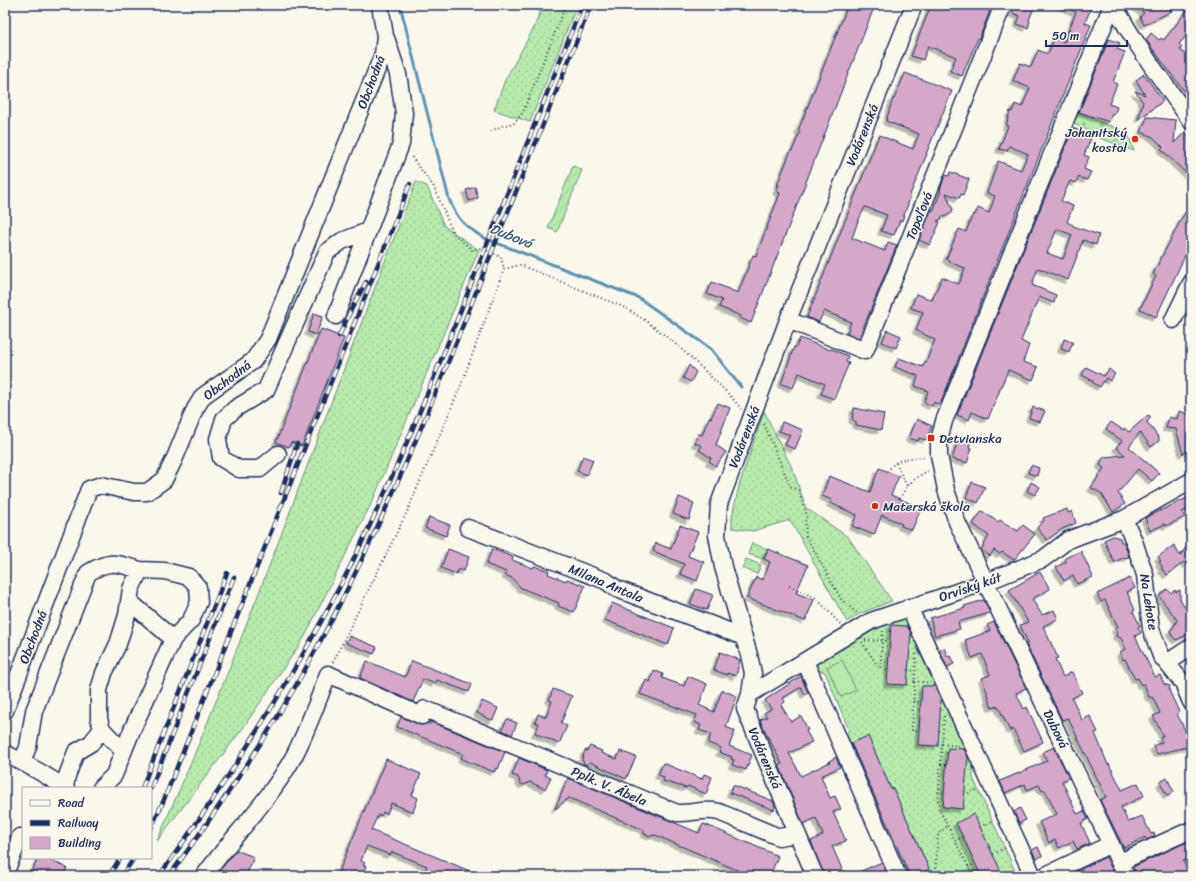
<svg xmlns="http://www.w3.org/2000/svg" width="1196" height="881" viewBox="0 0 1196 881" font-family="Sriracha,sans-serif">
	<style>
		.grass { fill: url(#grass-dots); stroke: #698c84 }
		.cemetery { fill: url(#cemetery-stones); stroke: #698c84 }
		.garden { fill: url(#garden-furrows); stroke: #698c84 }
		.pitch { fill: #b7eaab; stroke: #698c84 }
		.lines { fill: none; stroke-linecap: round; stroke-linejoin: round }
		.stream { stroke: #5c91b1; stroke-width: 3 }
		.building { fill: #d5a7c8; stroke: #1b2f5e; fill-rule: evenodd; filter: url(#shadow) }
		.minor-casing { stroke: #1b2f5e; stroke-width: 19 }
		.path { stroke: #1b2f5e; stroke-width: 2; stroke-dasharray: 1 3; stroke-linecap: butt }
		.minor { stroke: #fbf7ec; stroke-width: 16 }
		.rail-casing { stroke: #1b2f5e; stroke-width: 4.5 }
		.rail { stroke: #fbf7ec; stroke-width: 3; stroke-dasharray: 9; stroke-linecap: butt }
		.poi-dot { fill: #c8321e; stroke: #fbf7ec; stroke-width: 1.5 }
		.labels { text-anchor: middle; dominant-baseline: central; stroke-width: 3; stroke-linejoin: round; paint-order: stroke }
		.street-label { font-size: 13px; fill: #1b2f5e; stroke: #fbf7ec }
		.poi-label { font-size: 13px; fill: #1b2f5e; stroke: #fbf7ec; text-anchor: start }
		.water-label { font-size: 14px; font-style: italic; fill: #365880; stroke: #fbf7ec }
	</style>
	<defs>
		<pattern id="grass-dots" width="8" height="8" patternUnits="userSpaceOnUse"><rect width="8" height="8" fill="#b7eaab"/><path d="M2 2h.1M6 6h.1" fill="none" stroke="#9dc996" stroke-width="1.8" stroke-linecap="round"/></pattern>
		<pattern id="cemetery-stones" width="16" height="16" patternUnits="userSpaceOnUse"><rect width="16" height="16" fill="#b7eaab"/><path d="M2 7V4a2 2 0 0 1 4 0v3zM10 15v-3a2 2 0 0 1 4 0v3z" fill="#9dc996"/></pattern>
		<pattern id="garden-furrows" width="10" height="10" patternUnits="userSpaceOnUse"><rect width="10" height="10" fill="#b7eaab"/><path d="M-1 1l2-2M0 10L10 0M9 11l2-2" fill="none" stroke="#9dc996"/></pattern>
		<filter id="shadow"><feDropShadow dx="-3.5" dy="3.5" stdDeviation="0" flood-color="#0004"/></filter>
	</defs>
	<rect width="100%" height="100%" fill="#fbf7ec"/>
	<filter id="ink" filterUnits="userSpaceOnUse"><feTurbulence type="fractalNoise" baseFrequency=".025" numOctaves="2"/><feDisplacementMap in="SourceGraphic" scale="8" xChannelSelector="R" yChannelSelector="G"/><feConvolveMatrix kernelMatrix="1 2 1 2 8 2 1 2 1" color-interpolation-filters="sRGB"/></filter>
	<g filter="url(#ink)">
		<!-- grass -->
		<path class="grass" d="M542,5H577L530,122L494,110L505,80L535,26Z
			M416,182L427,186L444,226L479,250L373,500L304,638L243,728L157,841C172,806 188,771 202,736C277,553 343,366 416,182Z
			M764,411L793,470L806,508L848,537L892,601L861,613L847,622L790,520L753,531L732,528V516L739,486Z
			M752,543L767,549L763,559L748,554Z
			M746,559L761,565L757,574L742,568Z
			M903,618L912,623L923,644L916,646L932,678L938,674L973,756V778L1017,875L1030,869L1028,876H915L929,869L893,789H891L868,736L850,744L843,739L849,730L825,672L808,668L861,635Z"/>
		<!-- cemetery -->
		<path class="cemetery" d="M1077,112L1128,133L1134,151L1097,137L1093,133L1072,123Z"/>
		<!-- garden -->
		<path class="garden" d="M573,166L582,170L557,232L548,228Z"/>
		<!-- pitch -->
		<path class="pitch" d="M842,660L856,690L841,697L827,667Z"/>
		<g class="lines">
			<!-- stream -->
			<path class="stream" d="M400,5L449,199C457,220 466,227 484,238L639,298L711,349L741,387"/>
		</g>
		<!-- building -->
		<path class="building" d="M848,5H875L751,323L740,318L741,316L719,307L722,300L707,294L712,282L738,293L753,255L756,256L780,193L776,191L779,185H777L791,150L792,151L800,132L798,131Z
			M931,5H992L979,39L978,38L962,76L950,71L956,57L928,46L923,60L911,56Z
			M1016,5H1035L1029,20L1030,21L1028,28L1017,24L1020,16L1012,13Z
			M1060,5H1092L1085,23L1091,25L940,405L934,402L932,406L924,402L928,391L915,386L918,376L895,367L899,358L923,367L925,362H926L935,340L916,330L923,312L911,308L916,294L932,300L942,277L959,284L965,268L949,262L950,261L946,259L959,229L966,232L973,214L975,215L978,208L989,213L995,196L987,193L998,161L1021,170L1028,154L1009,146L1007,151L999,149L1008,126H1006L1010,111L1012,112L1015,104L1022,107L1030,88L1013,81L1020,63L1031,67L1038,50L1048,54L1054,38L1064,42L1076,12Z
			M1134,5H1165L1172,11L1144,25L1140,17L1144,13Z
			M1191,5V31L1179,44L1182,47L1180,50L1191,59V100L1146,40L1151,33L1159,40L1161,38L1164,40Z
			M1109,39L1120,43L1117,49L1125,52L1113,82L1117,84L1109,104L1117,107L1114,115L1112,114L1109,122L1079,112Z
			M905,73L952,91L926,154H927L910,195H911L902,221L900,220L894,235L881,231L887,215L865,207L858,221L852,238L885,251L888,242L897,245L859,338L847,333L851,322L824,311L819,322L807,317L879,135L913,149L919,134L886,121L893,98L894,99Z
			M1144,74L1163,101L1138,120L1143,102L1135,91L1145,95L1136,80Z
			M1147,117L1176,120L1174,143L1185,132L1191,139L1188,142L1191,145V178L1161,149L1163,147L1153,137L1141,132Z
			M1073,128L1092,136L1084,155L1089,157L1084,169L1091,172L1087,180L1079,177L1076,183L1070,181L1061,201L1073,206L1067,222L1073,225V226L1099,235L1096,245L1083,240L1068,280L1038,268L1032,285L1056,295L1054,303L1039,297L1021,341L1029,345L1023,362L1038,367L1033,380L1008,370L988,419L972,412L969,420L957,415ZM1057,229L1072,235L1063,259L1047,253Z
			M950,172L969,179L963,195L961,194L959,198L946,193L953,210L952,213L944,217L942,216L941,219L937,221L940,222L930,245L919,240L931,210L933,211L941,191L940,190L945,175L949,176Z
			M475,187L478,198L469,201L466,190Z
			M1185,212L1191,215V243L1156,317L1140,309L1156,276L1153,274Z
			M314,313L323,316L316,335L308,332Z
			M321,329L344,338L302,446L291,442L289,447L276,442Z
			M887,330L901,336L896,348L882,342Z
			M800,338L830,350L831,349L848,356L846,362L849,363L834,399L821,394L825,384L799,373L793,388L781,384L794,347H796Z
			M1064,339L1073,342L1069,352L1061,349Z
			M689,365L696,372L691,382L683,378Z
			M1086,367L1104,376L1109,369L1115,374L1110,381L1106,378L1100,387L1092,382L1093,381L1082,375Z
			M718,403L730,408L716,445L726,452L716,466L709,461L711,458L699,450L702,446L695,443L698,434L702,435L709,417L711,418Z
			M1033,407L1045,411L1040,422L1029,418Z
			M854,408L884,414L881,430L856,425V422L852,419Z
			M1179,411L1191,415V448L1183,454L1176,429L1166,428L1169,417L1177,419Z
			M1148,415L1151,417L1147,422L1159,438V441L1151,447L1140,432L1129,447L1159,473L1152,481L1138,469L1118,493L1125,504L1113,512L1101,493L1091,488L1104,468L1100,465L1103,457L1125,455L1116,447L1122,441L1106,429L1111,422L1123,430L1124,428L1129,432Z
			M917,419L932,426L926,440L919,438L918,441L909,438Z
			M782,422L803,430L795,449L785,445L790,435L779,431Z
			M959,437L971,441L969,447L972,448L967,463L952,459Z
			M583,456L593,460L587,475L577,471Z
			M1031,465L1039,468L1037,476L1028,473Z
			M879,468L899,476L891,495L921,508L912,530L901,526L902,524L882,515L874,535L852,526L857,515L830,503L832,500L822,496L829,476L870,492Z
			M972,482L985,487L978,503L966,497Z
			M1031,482L1040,487L1035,495L1027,491Z
			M1191,496V508L1182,512L1185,517L1166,526L1165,524L1150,531L1145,518Z
			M679,497L694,503L689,520L673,514Z
			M1067,509L1068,513L1072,511L1076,523L1062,529L1047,540L1037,528L1044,520L1043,518Z
			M982,511L998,522L1000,520L1018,531L1023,525L1035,534L1014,560L1002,552L1000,554L994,550L990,556L981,550L989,536L973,524Z
			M429,517L450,525L446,536L425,528Z
			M680,525L698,532L688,556L704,562L697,581L680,574L684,564L653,551L656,543L671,549Z
			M1113,536L1120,538L1121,542H1124L1129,557L1123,558L1114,562L1104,540Z
			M1191,541V559L1187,565L1184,562L1167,575L1164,571L1162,570V566L1159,562L1161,561L1158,557L1174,545L1180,556Z
			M448,549L469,557L464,571L458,569L456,574L441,568Z
			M492,549L513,557L512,560L533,568L534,566L549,571L548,574L566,581L567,579L585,586L574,612L558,606L559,603L521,588L512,578L505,575L506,572L486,564Z
			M768,549L808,565L796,593L814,600L805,621L747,598L756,577L763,580L770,562L764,559Z
			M1081,551L1093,577L1077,584L1073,575L1064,581L1056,567L1066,562L1065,558Z
			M1040,572L1050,589L1032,599L1042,615L1054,610L1058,619L1043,626L1058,658L1055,659L1063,677L1072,672L1082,693L1072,698L1082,720L1090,716L1098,732L1095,733L1108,765L1109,764L1122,790L1138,783L1144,796L1121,807L1128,822L1142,816L1151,834L1154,833L1155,836L1147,840L1145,837L1124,848L1100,800L1106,797L1068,718L1062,720L1026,644L1028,643L1020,625L1028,622L1009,590Z
			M1130,578L1135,588L1127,592L1135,610L1133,611L1140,626L1138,627L1141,633L1135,636L1155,677L1160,675L1164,684L1170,686L1169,690L1179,712L1177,714L1186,732L1191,730V746L1157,754L1153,746L1162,742L1160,738L1163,736L1153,716L1160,713L1153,698L1149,697L1144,684L1141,685L1138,678L1135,679L1125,659L1123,660L1120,652L1126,649L1121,638L1116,636L1117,632L1115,628L1118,627L1105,600L1101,602L1097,594Z
			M696,589L713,595L707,610L690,604Z
			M1167,589L1171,593L1175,590L1176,592L1180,590V599L1191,617V633L1176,640L1172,636L1170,630L1173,628L1177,620L1159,596Z
			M984,600L990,613L958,622L960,629L935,636L930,618L965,608L964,606Z
			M612,603L674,628L668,645L605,620Z
			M994,622L1026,688L1016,693L1024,709L1027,707L1043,742L1024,751L1013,729L1010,731L998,706L992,708L988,698H989L982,678L990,675L982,654L972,658L965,640L990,631L987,625Z
			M891,625L907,626L911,633L907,685L887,684Z
			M349,636L377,647L374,654L346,643Z
			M944,648L948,657L950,656L954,664L947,667L939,650Z
			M720,652L740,660L736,676L727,673V675L714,670Z
			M367,661L405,677L412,661L472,684L469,692L437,680L435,684L423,679L413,702L360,678Z
			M654,670L663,674L662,678L684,686L688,676L707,684L699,705L714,712L722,690L737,696L726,727L735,731L729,746L752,755L746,770L732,765L734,760L731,759L732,757L719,752L721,748L708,743L711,734L699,730L701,725L694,722L697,715L640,694L646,680L650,682Z
			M801,676L808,693L805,695L801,687L783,698L785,702L781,705L791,722L801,716L808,730L806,731L812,742L789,753L801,776L830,762L829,761L836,757L840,767L821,776L830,798L835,796L841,809L833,812L846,841L832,846L845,876H824L811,841L823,835L816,818L803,824L779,765L782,764L766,733L760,720L767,717L764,713L771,709L765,700Z
			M922,686H935L941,699L938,746L918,745Z
			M553,689L572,696L561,723L567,726L559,744L535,733L539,724L535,722L538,714L546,717L552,701L549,700Z
			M482,701L498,708L493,720L489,719L477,713Z
			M401,717L423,725L428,723L430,724L431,722L505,752L498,769L496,768L494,772L469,762L461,758L463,754L397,727Z
			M507,719L517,723L512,735L502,730Z
			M868,736L891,789L893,788L929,869L915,876H910L851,743Z
			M590,746L602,751L601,753L617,759L620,751L636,757L626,779L590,762L586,765L584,764L582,759L585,750L587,751Z
			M1054,747L1069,778L1062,781L1077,814L1084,811L1088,819L1081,823L1090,843L1077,849L1073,841L1059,848L1055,840L1049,843L1039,822L1057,814L1045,790L1042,791L1039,785L1027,790L1025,784L1005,793L1000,781L1047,761L1043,752Z
			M948,748L964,749L968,757L963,809L943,807Z
			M519,758L547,770L545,775L551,777L545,789L530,782L523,785L520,783L518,777L512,775Z
			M386,759L421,774L412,795L418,798L413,812L391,803L387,814L383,812L381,816L378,815L371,830L482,876H451L442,872L440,876L425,870L427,866L392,852L390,855L367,846L361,861L365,863L363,865L366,866L362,876H337Z
			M663,763L702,779L704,774L712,777L706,794L688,786L686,788L663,781L664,777L658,775Z
			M568,778L699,833L703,824L709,826L778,856L770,876H751L655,835L650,836L644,834V830L569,798L555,809Z
			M1167,778L1174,792L1167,796L1160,782Z
			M733,785L773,801L775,806L774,810L730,793Z
			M1020,808L1026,820L1019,823L1014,812Z
			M974,814L980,827L1003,876H981L963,837L956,823Z
			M1191,840V846L1187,848L1191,858L1183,861L1190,876H1138L1133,867Z
			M1038,847L1042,856L1036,859L1032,850Z
			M236,850L254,857L246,876H218L221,869Z
			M1106,857L1115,876H1066Z
			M38,858H46L67,868L63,876H30Z
			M882,862L888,876H850Z"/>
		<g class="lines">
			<!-- minor casing -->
			<g class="minor-casing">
				<path id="minor" d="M1112,5L944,421L939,440V455L946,490L957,522L1126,876
					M1114,5C1136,46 1164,83 1191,121
					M336,316L401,144L404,113L398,74L386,38
					M788,320L865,351L1003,5
					M1173,320L1191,283
					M278,454L260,469H239L221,458L218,439L224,419L236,408L266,390L327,252L342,241L368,231
					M1124,519L1134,541L1145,575L1151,629L1161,656L1183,683L1191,702
					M468,528L606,581L617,589L744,637
					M129,601L173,639
					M909,607L1030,869L1031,876
					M805,661L898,876
					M1167,663L1191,647
					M750,694L871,621L986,582L1043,559L1068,540L1124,519L1191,481
					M5,711L89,489L101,485L134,492H147L164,480L174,460L195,409L203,396L253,361L268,339L383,54L385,36L380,5
					M102,729L123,751
					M5,753L40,772L66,788
					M22,762L28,747L34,711L88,573C110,559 117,563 140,570
					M65,787L67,776L76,752L91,743L102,729L99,719V690L104,673L118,644L127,615L131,589L140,570L165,571L189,577L198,587L199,602L191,620L173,639L132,730L114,775L101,788
					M1120,862L1191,830
					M5,874L20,837H23
					M204,876C233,836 270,800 294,756C307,731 318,701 328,674L422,716L425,709L677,813C692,814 703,808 719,812L779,837L797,834
					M815,876L745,709L750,694L753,673L749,655L723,567L717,535L719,504L788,320L914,5
					M1044,876L1111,844"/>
			</g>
			<!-- path -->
			<path class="path" d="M538,19L544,5
				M491,131L502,126L514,123L523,112L566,5
				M504,269L520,265L621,306C653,323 680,347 706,372C718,384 731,395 741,409
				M764,424L790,486L798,490L807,516L805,521L806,536L841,599L858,614
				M896,463L907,486
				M888,472C895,457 911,458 926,457
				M900,499C905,486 915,477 928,471
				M789,586L816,598L841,625
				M883,631L880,669L888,670
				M865,640L890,641
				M862,642L879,668
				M916,654L912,730L919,731
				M333,662L407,512L461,385L504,269L501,257L481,248L472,250L453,233L434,187L410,155
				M908,670L915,671
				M914,681L930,683
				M913,701L921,702
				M944,716L938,800L939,809L973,876
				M939,731H943
				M942,744L959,746
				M941,764L947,765
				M938,792L944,793
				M964,794L978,790
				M980,827L992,821
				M955,841L963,837
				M993,854L1005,848
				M968,867L975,864
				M935,876L938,834L948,826"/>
			<!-- minor -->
			<use href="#minor" class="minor"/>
			<!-- rail casing -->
			<g class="rail-casing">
				<path id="rail" d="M339,336L351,310L366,282
					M281,493L290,465L297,444
					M142,788L227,573
					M151,788L234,577
					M151,828L163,802L410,184
					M109,876L120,858
					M122,876L134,858
					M159,876C230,778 294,677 349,569C395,476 434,378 472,282C509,189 546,97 582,5
					M169,876C222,804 273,730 315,651C384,525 437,392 489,259C523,174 557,90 591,5"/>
			</g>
			<!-- rail -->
			<use href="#rail" class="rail"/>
		</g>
	</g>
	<!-- markers -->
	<g class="poi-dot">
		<circle cx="1135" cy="139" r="4"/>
		<rect x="927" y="434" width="8" height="8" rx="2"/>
		<circle cx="875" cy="506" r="4"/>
	</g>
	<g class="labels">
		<!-- street labels -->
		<g class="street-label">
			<text transform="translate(371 82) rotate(-69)">Obchodná</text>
			<text transform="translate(862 135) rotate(-68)">Vodárenská</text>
			<text transform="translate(919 216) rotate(-68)">Topoľová</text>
			<text transform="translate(227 380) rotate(-37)">Obchodná</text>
			<text transform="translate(744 437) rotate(-69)">Vodárenská</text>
			<text transform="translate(606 583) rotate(23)">Milana Antala</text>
			<text transform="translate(970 587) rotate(-19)">Orviský kút</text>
			<text transform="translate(1149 602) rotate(81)">Na Lehote</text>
			<text transform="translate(33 637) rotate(-69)">Obchodná</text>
			<text transform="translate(1056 729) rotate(64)">Dubová</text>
			<text transform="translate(765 758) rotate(67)">Vodárenská</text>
			<text transform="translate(609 786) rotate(23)">Pplk. V. Ábela</text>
		</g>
		<!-- poi labels -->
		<g class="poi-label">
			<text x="1127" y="132" text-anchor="end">Johanitský<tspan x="1127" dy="15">kostol</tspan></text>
			<text x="939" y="438">Detvianska</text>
			<text x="883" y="506">Materská škola</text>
		</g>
		<!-- water labels -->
		<g class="water-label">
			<text transform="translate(511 236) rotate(22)">Dubová</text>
		</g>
	</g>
	<!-- margin -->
	<rect width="1196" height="881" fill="none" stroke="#fbf7ec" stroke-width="20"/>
	<rect x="10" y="10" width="1176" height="861" fill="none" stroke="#1b2f5e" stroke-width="1.5" filter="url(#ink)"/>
	<!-- legend -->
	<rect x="22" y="787" width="130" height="72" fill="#fbf7ec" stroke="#a1a7b3"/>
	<rect x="30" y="800" width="20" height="6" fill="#fbf7ec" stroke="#a1a7b3"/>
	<text x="58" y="807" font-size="12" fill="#1b2f5e">Road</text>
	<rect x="30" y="820" width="20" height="6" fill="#1b2f5e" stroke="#a1a7b3"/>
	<text x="58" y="827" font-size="12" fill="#1b2f5e">Railway</text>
	<rect x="30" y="837" width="20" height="12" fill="#d5a7c8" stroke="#a1a7b3"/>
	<text x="58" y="847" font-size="12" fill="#1b2f5e">Building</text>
	<!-- scale -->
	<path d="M1046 40v6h81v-6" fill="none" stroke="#1b2f5e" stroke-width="2"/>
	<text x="1052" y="40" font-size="12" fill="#1b2f5e" stroke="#fbf7ec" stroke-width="3" paint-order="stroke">50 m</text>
</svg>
